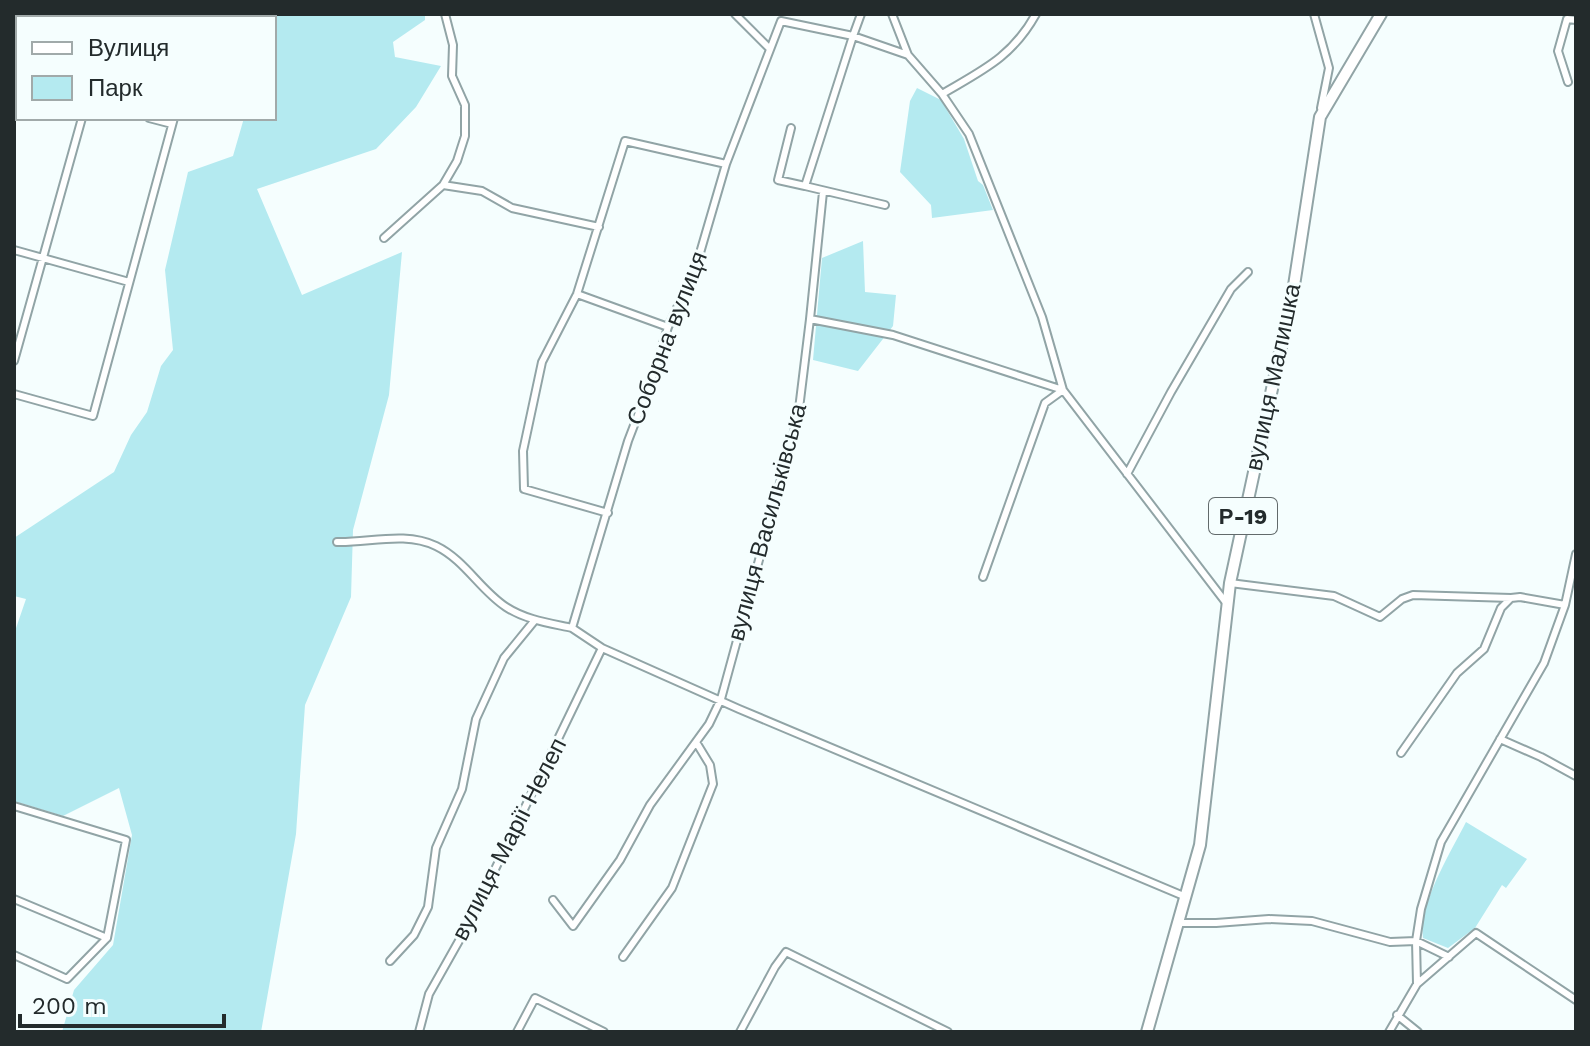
<svg xmlns="http://www.w3.org/2000/svg" width="1590" height="1046" viewBox="0 0 1590 1046" font-family="'Work Sans',sans-serif">
	<style>
		.green { fill: #b4eaf0 }
		.lines { fill: none; stroke-linecap: round; stroke-linejoin: round }
		.minor-casing { stroke: #91a4a6; stroke-width: 10 }
		.primary-casing { stroke: #91a4a6; stroke-width: 14 }
		.minor { stroke: #fff; stroke-width: 6 }
		.primary { stroke: #fff; stroke-width: 10 }
		.labels { text-anchor: middle; dominant-baseline: central; stroke-width: 6; stroke-linejoin: round; paint-order: stroke }
		.shield { fill: #f5fefe; stroke: #626a6b; stroke-width: 2 }
		.shield-label { font-size: 22px; font-weight: bold; fill: #232b2c }
		.street-label { font-size: 24px; fill: #232b2c; stroke: #f5fefe }
	</style>
	<rect width="100%" height="100%" fill="#f5fefe"/>
	<!-- green -->
	<path class="green" d="M262,14H425V20L393,42L395,57L441,66L416,107L376,149L257,189L302,295L402,252L389,395L353,530L351,597L305,705L296,834L261,1032H62L74,990L113,945L132,835L119,788L63,816L14,801V634L26,599L14,596V538L114,472L131,435L147,412L161,366L173,350L165,270L188,172L233,156L244,118H274V18H262Z
		M917,88L941,100L964,139L978,181L983,185L993,210L932,218L931,205L900,172L910,101Z
		M863,241L865,292L896,295L893,326L858,371L813,360L822,258Z
		M1466,822L1527,859L1506,888L1502,885L1475,928L1448,948L1423,938C1418,904 1451,852 1466,822Z"/>
	<g class="lines">
		<!-- minor casing -->
		<g class="minor-casing">
			<path id="minor" d="M735,14L769,48
				M861,14L853,36L781,21L726,164L695,270L668,327L654,373L628,441L572,628L602,648L739,709L1186,897
				M892,14L908,55L942,94L969,134L1042,317L1063,390L1227,604
				M1314,14L1329,68L1321,108
				M14,18L15,14
				M110,18L112,14
				M203,18L204,14
				M14,82L18,83
				M1568,82L1558,51L1567,19L1576,20
				M942,94C983,70 1012,57 1036,14
				M149,118L172,124
				M791,128L778,180L805,186
				M443,185L482,191L512,208L599,227
				M885,205L805,186L853,36L908,55
				M384,238L443,185L457,161L465,136V105L452,76L453,45L445,14
				M14,250L129,282
				M577,294L668,327
				M810,319L823,192
				M14,361L82,118
				M14,394L93,416L174,118
				M1127,474L1171,392L1231,289L1248,272
				M608,513L524,489L523,451L542,362L577,294L625,141L726,164
				M337,542C369,543 405,531 436,546C465,560 480,590 506,607C526,620 549,623 572,628
				M983,577L1045,403L1063,390
				M1230,583L1334,596L1380,617L1402,599L1413,595L1511,598
				M1500,739L1541,757L1576,776
				M1401,753L1457,673L1484,649L1501,608L1511,598L1520,597L1565,605
				M14,806L126,840L107,938L67,979L14,955
				M14,899L107,938
				M553,900L573,926L620,860L650,805L709,724L721,699L798,417L810,319L893,335L1063,390
				M1179,923H1216L1269,919L1312,921L1390,942L1416,941L1449,957
				M623,957L672,888L713,784L710,765L696,742
				M390,961L414,935L428,907L436,848L462,789L476,719L504,658L535,620
				M1417,984L1476,933L1576,1000
				M1397,1015L1418,1032
				M419,1032L429,994L469,923L602,648
				M517,1032L535,998L604,1032
				M740,1032L775,967L786,952L948,1032
				M1389,1032L1417,984L1416,941L1421,909L1441,842L1544,663L1565,605L1576,554"/>
		</g>
		<!-- primary casing -->
		<g class="primary-casing">
			<path id="primary" d="M1147,1032L1200,845L1230,583L1293,292L1320,117L1381,14"/>
		</g>
		<!-- minor -->
		<use href="#minor" class="minor"/>
		<!-- primary -->
		<use href="#primary" class="primary"/>
	</g>
	<g class="labels">
		<!-- shield labels -->
		<rect class="shield" x="1209" y="498" width="68" height="36" rx="6"/>
		<g class="shield-label">
			<text x="1243" y="516">Р-19</text>
		</g>
		<!-- street labels -->
		<g class="street-label">
			<text transform="translate(667 338) rotate(-69)">Соборна вулиця</text>
			<text transform="translate(1273 377) rotate(-78)">вулиця Малишка</text>
			<text transform="translate(767 522) rotate(-75)">вулиця Васильківська</text>
			<text transform="translate(509 839) rotate(-63)">вулиця Марії Нелеп</text>
		</g>
	</g>
	<!-- border -->
	<rect width="1590" height="1046" fill="none" stroke="#232b2c" stroke-width="32"/>
	<!-- legend -->
	<rect x="16" y="16" width="260" height="104" fill="#f5fefe" stroke="#a1aaaa" stroke-width="2"/>
	<rect x="32" y="42" width="40" height="12" fill="#ffffff" stroke="#a1aaaa" stroke-width="2"/>
	<text x="88" y="56" font-size="24" fill="#232b2c">Вулиця</text>
	<rect x="32" y="76" width="40" height="24" fill="#b4eaf0" stroke="#a1aaaa" stroke-width="2"/>
	<text x="88" y="96" font-size="24" fill="#232b2c">Парк</text>
	<!-- scale -->
	<path d="M20 1014v12h204v-12" fill="none" stroke="#232b2c" stroke-width="4"/>
	<text x="32" y="1014" font-size="24" fill="#232b2c" stroke="#f5fefe" stroke-width="6" paint-order="stroke">200 m</text>
</svg>
